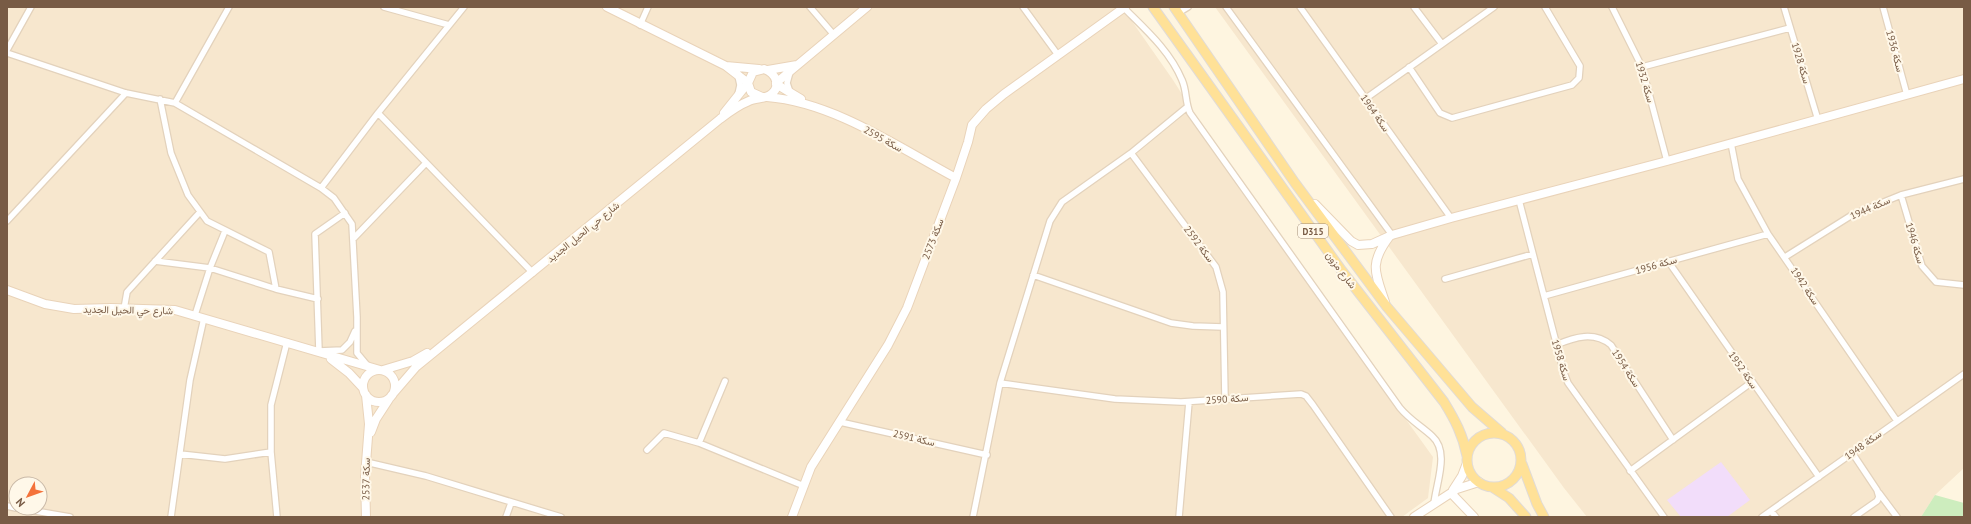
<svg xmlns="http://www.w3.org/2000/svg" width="1971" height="524" viewBox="0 0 1971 524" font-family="'PT Sans',Vazirmatn,sans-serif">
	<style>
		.residential { fill: #f7e7ce; fill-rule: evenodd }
		.education { fill: #f2ddfa }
		.green { fill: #cdedbe }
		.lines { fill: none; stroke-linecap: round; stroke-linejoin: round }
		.street-casing { stroke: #e3d2bc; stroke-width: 8 }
		.secondary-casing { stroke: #e9d3b9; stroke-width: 10 }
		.primary-casing { stroke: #e1dbd6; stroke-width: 11 }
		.street { stroke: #fff; stroke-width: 5.5 }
		.secondary { stroke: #fff; stroke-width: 8 }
		.primary { stroke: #ffe197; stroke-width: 9 }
		.labels { text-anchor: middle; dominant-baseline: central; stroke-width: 4; stroke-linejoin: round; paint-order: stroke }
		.shield { fill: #fff8e9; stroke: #a08a76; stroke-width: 1 }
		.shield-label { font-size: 9px; font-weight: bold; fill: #785b45 }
		.street-label { font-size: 10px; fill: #785b45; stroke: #fff8e9 }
	</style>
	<rect width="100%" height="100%" fill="#fef5e0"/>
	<!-- residential -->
	<path class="residential" d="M7,7H1122L1173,80L1262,220L1433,457L1428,498L1402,517H7ZM16,484H40V508H16Z
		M1215,7H1964V468L1935,495L1921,517H1587L1564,488Z"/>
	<!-- education -->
	<path class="education" d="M1721,462L1750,500L1727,517H1681L1667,500Z"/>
	<!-- green -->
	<path class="green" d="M1935,495L1964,503V517H1921Z"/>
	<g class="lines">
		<!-- street casing -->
		<g class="street-casing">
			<path id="street" d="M384,7L449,25
				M810,7L834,35
				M1023,7L1058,55
				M1226,7L1392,235
				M1300,7L1451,218
				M1414,7L1442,44
				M1612,7L1642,67L1667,161
				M1784,7L1818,120
				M1883,7L1907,95
				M1124,8C1146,30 1170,51 1182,80C1187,91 1185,102 1190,113L1400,408C1410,420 1421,426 1432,436C1450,452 1436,483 1434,504
				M1178,13L1188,7
				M640,25L648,7
				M7,50L31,7
				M7,53L126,93L175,103L321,188L334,198L352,224L357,317V353L367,365
				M1409,67L1440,113L1452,118L1572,85L1579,78L1580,66L1545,7
				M1642,67L1790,28
				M790,92L787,83L790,72
				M738,94L740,85L738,76
				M160,99L171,153L188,195L207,221L269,252L276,289
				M1365,99L1494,7
				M175,103L229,7
				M378,113L533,273
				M1731,143L1738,179L1768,234L1897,421
				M1131,153L1216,267L1223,292L1225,399
				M321,188L378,113L464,7
				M1901,195L1922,266L1936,282L1964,285
				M1519,200L1564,373L1568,383L1664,517
				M345,213L315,234L319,351L342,350L350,342L355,331
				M7,221L126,93
				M354,238L425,164
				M1785,257L1852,215L1901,195L1964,179
				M155,261L210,268L276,289L318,299
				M1668,261L1819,477
				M1033,275L1171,323L1193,326L1223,327
				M1445,279L1533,254
				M1544,296L1768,234
				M124,309L127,292L200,212
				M195,315L210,268L225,231
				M1556,345C1575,337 1594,331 1611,345L1673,440
				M1000,383L1115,399L1181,402L1301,394L1306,396L1313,405L1391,517
				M840,422L987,455
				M699,443L725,381
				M647,450L664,433L699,443L804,486
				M180,454L225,459L271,452
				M1853,454L1877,490L1879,497L1877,501L1854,517
				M366,462L426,476L561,517
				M1630,471L1752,382
				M1879,493L1897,517
				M7,506L16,508
				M18,508L70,517
				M1771,511L1776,517
				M171,517L190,380L204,318
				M277,517L271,452V405L287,342
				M506,517L511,503
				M973,517L1000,383L1050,221L1062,202L1131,153L1187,107
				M1179,517L1189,402
				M1762,517L1964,374"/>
		</g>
		<!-- secondary casing -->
		<g class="secondary-casing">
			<path id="secondary" d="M607,7L726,66L748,83
				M726,66L759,69
				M768,70L797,65
				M776,83L867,7
				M776,84L801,99
				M767,97C833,102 898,147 956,178
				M724,113L748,83
				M1315,204L1351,241L1358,245L1372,244L1392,235L1451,218L1667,161L1964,79
				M7,290L45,304L74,309L111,308L175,310L380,370
				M1385,302C1375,272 1369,264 1389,237
				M331,359L349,373L363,388
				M383,370L413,361L427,353
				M363 386a16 16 0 1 1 32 0a16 16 0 1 1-32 0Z
				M366,395L369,424L365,476L366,517
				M391,396L416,367L720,119C729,112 739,105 749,101C755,98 764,99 770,95C782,87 776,73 764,69L753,72L748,83L751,92L762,97
				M371,432L376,419L389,399
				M1453,490L1462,476L1467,463
				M1451,493L1474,517
				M792,517L811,467L888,345L907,308L956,178L968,142L972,125L986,109L1004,94L1125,7
				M1414,517L1457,489L1479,482"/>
		</g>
		<!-- primary casing -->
		<g class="primary-casing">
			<path id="primary" d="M1153,7L1342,271L1444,402C1455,420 1463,435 1467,456
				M1174,7L1295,183L1387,307L1472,407L1502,433
				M1467 460a27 27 0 1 1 54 0a27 27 0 1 1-54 0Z
				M1522,464L1537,504L1544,517
				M1492,487L1509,498L1526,517"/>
		</g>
		<!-- street -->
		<use href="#street" class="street"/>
		<!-- secondary -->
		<use href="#secondary" class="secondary"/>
		<!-- primary -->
		<use href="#primary" class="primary"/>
	</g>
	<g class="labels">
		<!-- shield labels -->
		<rect class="shield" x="1298" y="224" width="30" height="14" rx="3"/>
		<g class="shield-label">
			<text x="1313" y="231">D315</text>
		</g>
		<!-- street labels -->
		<g class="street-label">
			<text transform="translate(1895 51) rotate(75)">سكة 1936</text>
			<text transform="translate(1801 63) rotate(73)">سكة 1928</text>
			<text transform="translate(1645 82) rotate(73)">سكة 1932</text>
			<text transform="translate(1375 113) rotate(55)">سكة 1964</text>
			<text transform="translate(883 139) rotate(29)">سكة 2595</text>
			<text transform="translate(1870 208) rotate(-24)">سكة 1944</text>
			<text transform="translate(583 232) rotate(-39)">شارع حي الحيل الجديد</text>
			<text transform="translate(933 239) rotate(-69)">سكة 2573</text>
			<text transform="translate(1915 243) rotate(73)">سكة 1946</text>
			<text transform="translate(1199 244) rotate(53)">سكة 2592</text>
			<text transform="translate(1656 265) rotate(-16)">سكة 1956</text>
			<text transform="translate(1341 270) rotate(53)">شارع مزون</text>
			<text transform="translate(1805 286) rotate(56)">سكة 1942</text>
			<text transform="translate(128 310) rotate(1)">شارع حي الحيل الجديد</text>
			<text transform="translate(1561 360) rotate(73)">سكة 1958</text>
			<text transform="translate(1626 368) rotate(57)">سكة 1954</text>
			<text transform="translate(1743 370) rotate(55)">سكة 1952</text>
			<text transform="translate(1227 399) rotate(-4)">سكة 2590</text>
			<text transform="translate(914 438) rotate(13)">سكة 2591</text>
			<text transform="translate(1863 445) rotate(-36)">سكة 1948</text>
			<text transform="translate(366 479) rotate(-89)">سكة 2537</text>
		</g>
	</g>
	<!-- border -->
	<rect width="1971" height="524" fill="none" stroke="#785b45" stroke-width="16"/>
	<!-- north arrow -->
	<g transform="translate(28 496) rotate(229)"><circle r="19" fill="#fff8e9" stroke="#c9b9a7"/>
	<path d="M0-3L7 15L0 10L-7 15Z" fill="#f4723a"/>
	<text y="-6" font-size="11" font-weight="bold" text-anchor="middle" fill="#785b45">N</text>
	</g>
</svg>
